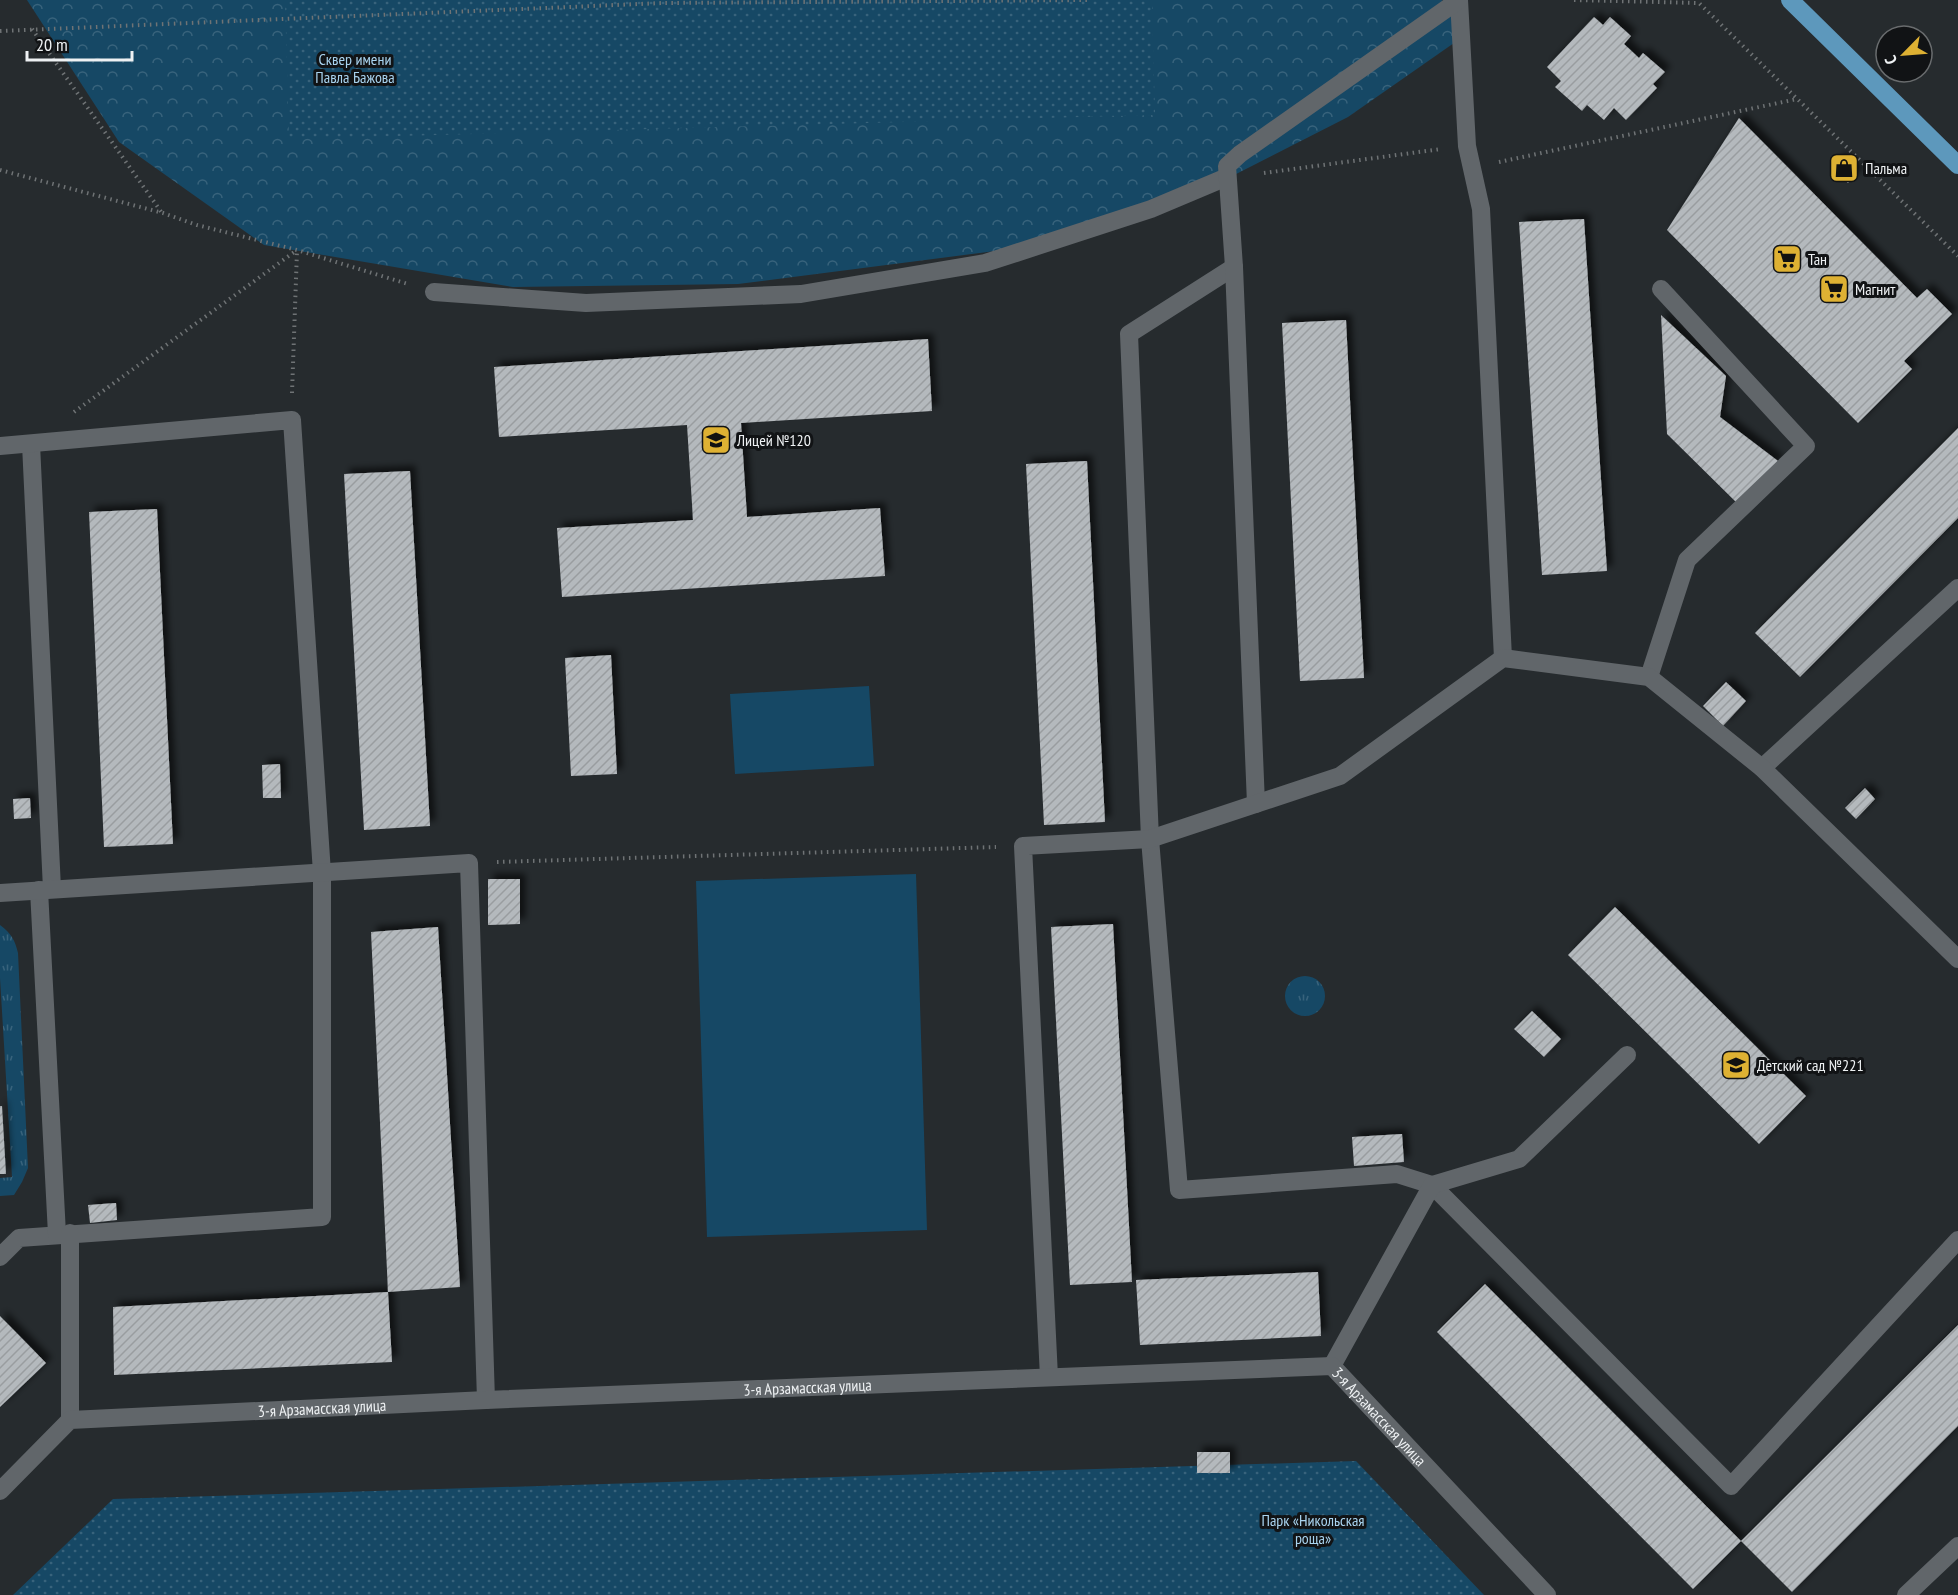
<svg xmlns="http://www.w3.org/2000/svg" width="1958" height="1595" viewBox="0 0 1958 1595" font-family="'PT Sans Narrow',sans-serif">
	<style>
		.grass { fill: url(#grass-tufts) }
		.forest { fill: url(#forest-crowns) }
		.park { fill: url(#park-dots) }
		.pitch { fill: #164865 }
		.building { fill: url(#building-hatch); filter: url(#shadow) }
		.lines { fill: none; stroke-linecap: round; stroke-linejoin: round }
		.path { stroke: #6f7375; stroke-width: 4; stroke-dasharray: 1.5 4.5; stroke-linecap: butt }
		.minor { stroke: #61666a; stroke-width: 18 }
		.major { stroke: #5d98bc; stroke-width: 18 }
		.labels { text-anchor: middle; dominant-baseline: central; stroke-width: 6; stroke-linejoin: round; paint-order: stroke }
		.park-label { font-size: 16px; fill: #a9d4f0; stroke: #111315 }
		.poi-label { font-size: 16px; fill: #eef1f3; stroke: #111315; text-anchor: start }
		.street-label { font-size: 16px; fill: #eef1f3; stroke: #111315 }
	</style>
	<defs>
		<pattern id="grass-tufts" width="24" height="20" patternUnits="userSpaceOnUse" patternTransform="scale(1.5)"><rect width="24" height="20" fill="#164865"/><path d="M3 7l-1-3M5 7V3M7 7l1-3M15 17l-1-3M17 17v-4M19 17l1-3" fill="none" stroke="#38637c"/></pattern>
		<pattern id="forest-crowns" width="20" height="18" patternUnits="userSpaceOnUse" patternTransform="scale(1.5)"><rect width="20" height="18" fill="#164865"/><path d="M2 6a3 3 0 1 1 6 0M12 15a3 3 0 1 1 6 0" fill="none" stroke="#38637c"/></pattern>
		<pattern id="park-dots" width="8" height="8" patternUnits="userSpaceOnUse" patternTransform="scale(1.5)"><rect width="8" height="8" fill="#164865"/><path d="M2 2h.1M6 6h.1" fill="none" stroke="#38637c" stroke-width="1.8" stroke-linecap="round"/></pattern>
		<pattern id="building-hatch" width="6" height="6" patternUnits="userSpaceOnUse" patternTransform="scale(1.5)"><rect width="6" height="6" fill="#b4b9bd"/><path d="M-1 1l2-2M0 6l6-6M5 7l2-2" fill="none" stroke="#999da0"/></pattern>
		<filter id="shadow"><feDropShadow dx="5.5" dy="-5.5" stdDeviation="3" flood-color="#0009"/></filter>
	</defs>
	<rect width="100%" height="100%" fill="#262b2e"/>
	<!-- grass -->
	<path class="grass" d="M0,925C11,933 15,940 18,953L28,1168L22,1182L14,1195L0,1196V1178L12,1177L0,978Z
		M1285 996a20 20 0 1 1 40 0a20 20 0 1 1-40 0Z"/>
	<!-- forest -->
	<path class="forest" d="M27,0H1442L1464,36L1348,117L1187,199L1003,250L738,284L513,287L264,245L119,142Z"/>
	<!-- park -->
	<path class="park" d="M285,0H1152L1155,115L289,139Z
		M1356,1461L1484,1595H13L113,1499Z"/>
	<!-- pitch -->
	<path class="pitch" d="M869,686L874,766L735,774L730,694Z
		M916,874L927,1230L707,1237L696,881Z"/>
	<!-- building -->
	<path class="building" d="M1594,17L1603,25L1610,17L1631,36L1624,44L1639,58L1643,53L1665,72L1653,84L1657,88L1626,120L1614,108L1604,120L1587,105L1582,111L1555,87L1561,81L1547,67Z
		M1739,118L1917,298L1927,289L1952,314L1904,361L1912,369L1858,423L1667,230Z
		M1841,157L1858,172L1848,183L1831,168Z
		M1584,219L1607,571L1542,575L1519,222Z
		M1661,315L1726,376L1720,417L1778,461L1740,506L1667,434Z
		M1346,320L1364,678L1300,681L1282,323Z
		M928,339L932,411L741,423L747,517L880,508L885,576L562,597L557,528L693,520L687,425L499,437L494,367Z
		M1958,428V518L1800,677L1755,633Z
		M1087,461L1105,822L1044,825L1026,464Z
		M410,471L430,826L364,830L344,474Z
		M157,509L173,844L104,847L89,512Z
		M611,655L617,774L571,776L565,658Z
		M1726,682L1746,701L1723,726L1703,706Z
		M280,764L281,798H263L262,765Z
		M1865,788L1875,799L1856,819L1845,808Z
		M30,798L31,818L14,819L13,799Z
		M488,879H520V924L488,925Z
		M1615,907L1806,1096L1759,1144L1568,955Z
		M1113,924L1132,1282L1070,1285L1051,927Z
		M438,927L460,1287L388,1292L371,932Z
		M1532,1011L1561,1039L1544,1057L1514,1029Z
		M0,1106H2L6,1174H0Z
		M1402,1134L1404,1162L1354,1166L1352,1137Z
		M116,1203L117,1220L90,1223L88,1205Z
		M1318,1272L1321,1336L1140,1345L1136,1280Z
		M1485,1284L1741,1541L1958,1325V1426L1792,1592L1741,1541L1693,1589L1437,1332Z
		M388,1292L392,1362L114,1375L113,1307Z
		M0,1316L46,1363L0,1407Z
		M1197,1452H1230V1473H1197Z"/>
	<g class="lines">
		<!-- path -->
		<path class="path" d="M1574,0L1699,3L1958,256
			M32,29L162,213
			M0,31L663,3L1089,0
			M1499,162L1797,99
			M0,170L163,213L197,225L297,250L408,284
			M1264,173L1441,149
			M292,393L297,251
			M74,412L297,250
			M497,862L996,847"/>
		<!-- minor -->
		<g class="minor">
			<path d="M1459,0L1467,146L1481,209L1503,658"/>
			<path d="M1234,267L1129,334L1150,839L1179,1190L1397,1174L1432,1185L1731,1486L1958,1240"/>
			<path d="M434,292L586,303L801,294L985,263L1151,209L1227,177"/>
			<path d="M31,444L52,889"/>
			<path d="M0,446L292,420L322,873V1217L19,1238L0,1257"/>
			<path d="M1649,677L1687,560L1806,446L1661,289"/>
			<path d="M1762,768L1958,588"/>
			<path d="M1256,804L1234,267L1227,166L1240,154L1459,0"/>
			<path d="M39,890L57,1234"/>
			<path d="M0,893L469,863L486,1400"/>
			<path d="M70,1233V1420"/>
			<path d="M1332,1366L1432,1185L1519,1159L1627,1055"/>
			<path d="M1049,1377L1023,846L1150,839L1340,776L1503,658L1649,677L1762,768L1958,959"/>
			<path id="s1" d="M0,1491L70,1420L486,1400L1332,1366L1547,1595"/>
			<path d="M1906,1595L1958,1546"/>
		</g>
		<!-- major -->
		<path class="major" d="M1790,0L1958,165"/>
	</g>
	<!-- icons -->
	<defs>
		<g id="shop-square" transform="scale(1.5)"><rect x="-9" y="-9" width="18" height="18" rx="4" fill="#deb133" stroke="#111315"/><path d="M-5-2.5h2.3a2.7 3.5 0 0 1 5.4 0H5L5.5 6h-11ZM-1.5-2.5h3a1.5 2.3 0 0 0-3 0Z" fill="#111"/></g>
		<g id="supermarket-square" transform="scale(1.5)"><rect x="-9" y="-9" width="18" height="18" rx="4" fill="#deb133" stroke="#111315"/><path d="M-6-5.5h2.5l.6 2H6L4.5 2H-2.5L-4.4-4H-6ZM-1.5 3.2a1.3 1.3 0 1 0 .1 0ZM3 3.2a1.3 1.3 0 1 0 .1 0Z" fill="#111"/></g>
		<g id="school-square" transform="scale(1.5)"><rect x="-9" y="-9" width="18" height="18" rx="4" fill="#deb133" stroke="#111315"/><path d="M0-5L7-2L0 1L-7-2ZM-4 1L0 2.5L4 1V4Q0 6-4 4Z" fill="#111"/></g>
	</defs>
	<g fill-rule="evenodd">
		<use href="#shop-square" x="1844" y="168"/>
		<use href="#supermarket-square" x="1787" y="259"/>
		<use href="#supermarket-square" x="1834" y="289"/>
		<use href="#school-square" x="716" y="440"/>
		<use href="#school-square" x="1736" y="1065"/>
	</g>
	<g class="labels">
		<!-- park labels -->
		<g class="park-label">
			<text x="355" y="59">Сквер имени<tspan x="355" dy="18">Павла Бажова</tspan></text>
			<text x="1313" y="1520">Парк «Никольская<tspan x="1313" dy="18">роща»</tspan></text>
		</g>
		<!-- poi labels -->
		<g class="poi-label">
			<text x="1865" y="168">Пальма</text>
			<text x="1808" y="259">Тан</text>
			<text x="1855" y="289">Магнит</text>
			<text x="737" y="440">Лицей №120</text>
			<text x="1757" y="1065">Детский сад №221</text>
		</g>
		<!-- street labels -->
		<g class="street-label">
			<text stroke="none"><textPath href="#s1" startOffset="838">3-я Арзамасская улица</textPath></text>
			<text stroke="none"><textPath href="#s1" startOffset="352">3-я Арзамасская улица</textPath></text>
			<text stroke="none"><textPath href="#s1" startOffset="1432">3-я Арзамасская улица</textPath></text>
		</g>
	</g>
	<!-- north arrow -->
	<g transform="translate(1904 54) rotate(245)"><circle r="28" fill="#111315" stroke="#696c6e" stroke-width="1.5"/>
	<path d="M0-4.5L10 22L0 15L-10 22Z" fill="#deb133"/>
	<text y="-9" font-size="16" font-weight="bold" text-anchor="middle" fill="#eef1f3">С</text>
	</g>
	<!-- scale -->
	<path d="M27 51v9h105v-9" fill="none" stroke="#eef1f3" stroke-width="3"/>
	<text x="36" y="51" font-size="18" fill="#eef1f3" stroke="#111315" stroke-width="4.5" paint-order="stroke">20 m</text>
</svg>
